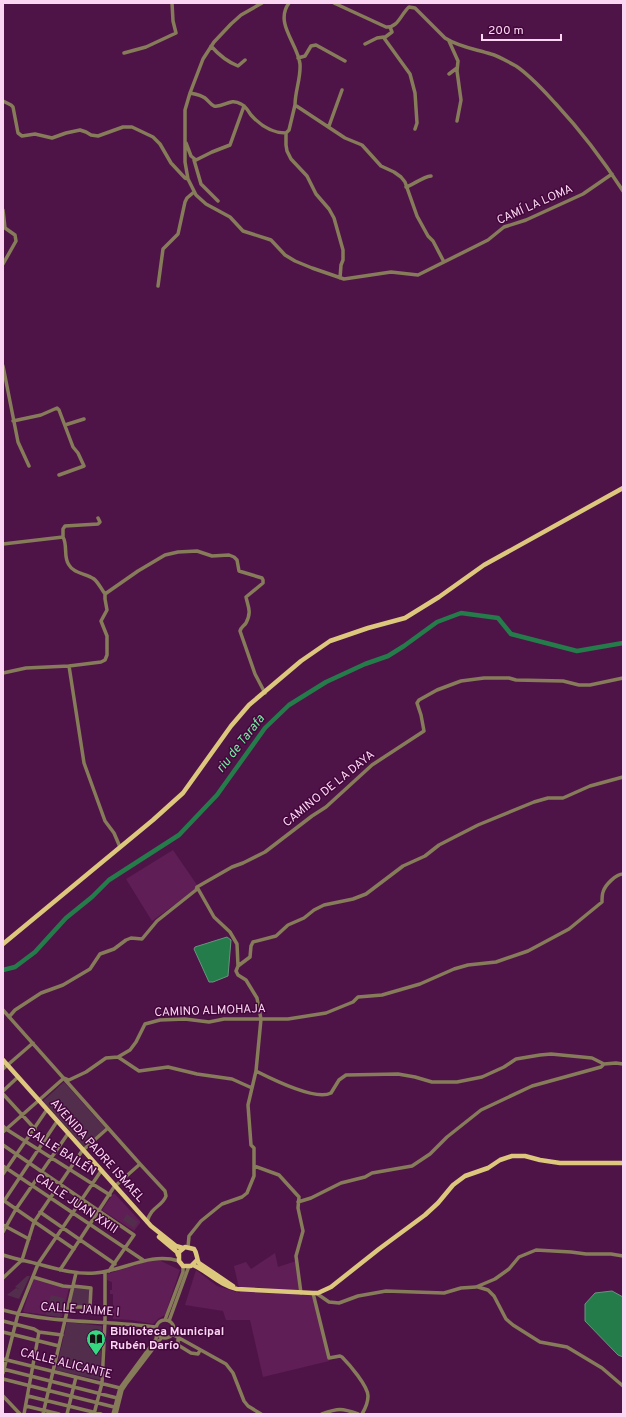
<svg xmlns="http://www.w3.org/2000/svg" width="626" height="1417" viewBox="0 0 626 1417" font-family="Overpass,sans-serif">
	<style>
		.built { fill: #5f1e56 }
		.green { fill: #532d4c }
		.water { fill: #247c4a; stroke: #64977c }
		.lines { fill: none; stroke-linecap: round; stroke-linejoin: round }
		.river { stroke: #247c4a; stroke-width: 4.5 }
		.minor { stroke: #867c59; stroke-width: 3.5 }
		.major { stroke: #dcc77d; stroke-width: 4.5 }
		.labels { text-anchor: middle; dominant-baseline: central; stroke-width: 3; stroke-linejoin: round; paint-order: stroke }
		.street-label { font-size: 12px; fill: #fbd6f2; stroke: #43073c }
		.poi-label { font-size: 12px; font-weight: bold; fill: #fbd6f2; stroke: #43073c; text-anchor: start }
		.water-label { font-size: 13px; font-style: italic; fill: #78e7a1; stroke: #43073c }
	</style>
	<rect width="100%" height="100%" fill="#4f1447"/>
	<!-- built -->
	<path class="built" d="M173,850L197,885L192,892L152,921L126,879Z
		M113,1194H115L140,1221V1223L134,1231L102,1210Z
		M275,1253L278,1267L296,1261L300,1291L313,1295L329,1361L263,1377L250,1320H226L223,1311L185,1305L196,1270L217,1286L240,1293L234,1266L246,1262L251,1269Z
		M152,1260L161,1261L180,1270L165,1315L158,1319L153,1324L131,1320L113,1319V1294H110V1290H112V1282L107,1280V1274Z
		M34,1278L69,1288L62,1317L24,1312L23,1311Z"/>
	<!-- green -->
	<path class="green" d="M64,1082L105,1128L84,1147L43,1101Z
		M127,1214L138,1222L134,1228L123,1220Z
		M27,1276H30L19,1299L7,1295L16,1288L20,1289L15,1287Z
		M73,1286L91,1289L89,1306H69Z
		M51,1295L64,1298L60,1317L46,1315Z
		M67,1322L102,1326L100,1380L56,1370Z"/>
	<!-- water -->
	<path class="water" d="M227,937L231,940L228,976L213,982H209L194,949L195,947Z
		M612,1291L623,1297V1357L618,1355L585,1321V1304L595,1293Z"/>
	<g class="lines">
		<!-- river -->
		<path class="river" d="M3,970L15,967L35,952L66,918L92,897L109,880L179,835L217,795L265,728L289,705L326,682L365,664L388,656L404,646L437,622L461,613L498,618L511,634L577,651L623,643"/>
		<!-- minor -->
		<path class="minor" d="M262,3L241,15L231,24L214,42L203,59L190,93L185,110V162L188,179L196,195L206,204L230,217L243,231L271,240L285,255L295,261L312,268L344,279L391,272L418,275L488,240L504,227L526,220L583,194L612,174
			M289,3C274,23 298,44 300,64C301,78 295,91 295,105L345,138L362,145L381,166L394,172L401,177L405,182L417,216L428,236L433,241L444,262
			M334,3L386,27C398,28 401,14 409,7L415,8L445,38C459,47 475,49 491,54C499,56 508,62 516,66C531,76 544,91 556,104C581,131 603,160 623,191
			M390,27L392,32L384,38L410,74L415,93L417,123L415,129
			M449,41L458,61L457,71L461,100L457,121
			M365,44L377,38L384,37
			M211,46C218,54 228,62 238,66L245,60
			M124,53L146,47L176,33L173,21L172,3
			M298,58L305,56L311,46L316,45L345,61
			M449,74L457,68
			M190,93C195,94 201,95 205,98C208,100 210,104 214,106C224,108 230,97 241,104C246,106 248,111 251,115C261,126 272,133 286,133
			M3,101L11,105L13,107L18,133L22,136L35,134L52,138L66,133L80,130L86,132L91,135L98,136L123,127H132L153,137L160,144L171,163L185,178L188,179
			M295,105L289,130L286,133V145L287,151L291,159L307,176L316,194L329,209L334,218L343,250V260L341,265L340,278
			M329,126L342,90
			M186,143L191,156L196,160L212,152L230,145L244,106
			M194,160L201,184L218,201
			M406,187C415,184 422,177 431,176
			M3,210L5,228L15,235L16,241L3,264
			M158,286L163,249L178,234L185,202L187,198L194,192
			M3,366L18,442L29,466
			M13,421L41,415L57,408L59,410L73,447L78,453L84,466L59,475
			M65,425L84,419
			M63,537V529L65,526L98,524L100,522L98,518
			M3,544L63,537C68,546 63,557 69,565C74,574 86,573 94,579C98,582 102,590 105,594
			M69,666L84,763L105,821L114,833L120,847
			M3,673L26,668L69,666L101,662L105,660L107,655V636L101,621L107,610L105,599V594L138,571L165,555L178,552L197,551L212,556L229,555L234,557L237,560L239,571L262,578L263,580V583L246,597C248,607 252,611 246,623C244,626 241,627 240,631L255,674L265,693
			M197,887L214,917L230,932L237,944L238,966
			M3,1010L140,1164L114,1187L60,1270
			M9,1017L15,1010L41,993L63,985L90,969L100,954L114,949L126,940L131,938L142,939L157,921L196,890L197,887L232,867L243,863L265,852L312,816L326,807L372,765L424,731L421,715L417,703L419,700L437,690L461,681L484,678H509L516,680L563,681L579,685H590L623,678
			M118,1057L139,1071L168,1067L197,1074L232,1079L252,1088L256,1071C272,1079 315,1101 331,1093L339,1080L346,1075L398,1074L415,1077L432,1082H457L482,1077L504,1067L516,1059L540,1055L551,1054L582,1057L592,1058L604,1064L616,1063L623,1064
			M3,1069L33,1043
			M256,1071L261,1019L257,998L246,980L238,975L236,971L238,966L250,957L251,946L253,942L276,936L288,925L304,918L314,910L324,905L353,899L366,894L403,866L425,856L439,845L478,825L534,802L548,798H563L590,786L623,777
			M3,1091L18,1077
			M3,1094L35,1129
			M3,1126L6,1129L110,1195
			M3,1132L64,1078L69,1080L86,1072L106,1058L118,1057L130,1050L136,1042L145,1024L160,1020L185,1019L209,1022L224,1019H288L326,1013L353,1002L358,997L382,995L420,984L454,969L468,965L496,962L528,951L569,929L602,902C602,899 602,895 603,892C605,885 616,874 623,874
			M3,1145L134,1235L109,1271
			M140,1164L165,1191L166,1196C162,1207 151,1206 147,1222
			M3,1166L143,1260
			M254,1166L279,1175L299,1197L298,1208L303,1231L296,1256L301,1293
			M3,1174L46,1111
			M3,1200L74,1249
			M4,1201L56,1123
			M298,1202L311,1198L341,1183L365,1177L372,1173L412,1166L430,1154L447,1137L481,1110L532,1086L601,1067L604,1064
			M40,1212L115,1264
			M3,1225L29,1239
			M3,1232L16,1209L67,1135
			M188,1247L189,1236L201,1221L222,1204L242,1197L247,1193L254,1176V1148L251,1145L248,1105L252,1088
			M3,1255C12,1258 21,1260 30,1262C51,1267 73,1275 95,1273C124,1271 149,1252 179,1261
			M33,1277L63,1286L73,1287
			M3,1278L22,1260L34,1222L82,1151L108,1128
			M478,1287L488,1290L494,1296L506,1319L513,1325L540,1342L567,1347L602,1368L623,1386
			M313,1293L329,1358L340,1356L342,1357C349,1364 368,1386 368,1396C368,1402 365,1409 362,1414
			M316,1293L329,1302L339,1303L358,1296L386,1291L444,1293L461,1288L476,1287L495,1279L509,1269L519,1257L536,1250L571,1252L586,1254H611L623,1256
			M68,1307H90L91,1288L73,1286
			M3,1310C53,1324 105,1320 156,1327
			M165,1320L183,1272V1266
			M156 1329a9 9 0 1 1 18 0a9 9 0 1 1-18 0Z
			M3,1321L34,1329L39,1332L62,1335
			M169,1321L189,1266
			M3,1332L59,1346
			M172,1334L226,1364L233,1373L244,1401L248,1406L261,1414
			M178,1338V1345L191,1353L198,1354L200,1350
			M3,1359L120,1388
			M3,1369L117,1398
			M3,1373L18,1314L38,1264L101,1171
			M3,1379L114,1407
			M3,1396L20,1414
			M28,1396L101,1414
			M26,1406L59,1414
			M24,1414L39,1332
			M43,1414L76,1273
			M67,1414L76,1377
			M94,1414L102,1383L105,1322V1272
			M113,1414L120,1388L156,1339L157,1333
			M116,1414L122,1390L126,1384L162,1337
			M322,1414C338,1408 342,1408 358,1414"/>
		<!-- major -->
		<path class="major" d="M3,944L153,820L183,793L231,726L249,705L301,661L330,641L368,628L405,618L439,597L484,565L623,488
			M3,1060L151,1226L176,1246L183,1248
			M159,1237L177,1252L178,1255
			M197,1260L191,1266H183L179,1261V1252L185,1247L194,1249C198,1254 196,1259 199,1263L233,1286
			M193,1265C209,1272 219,1285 237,1289L313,1293H318L331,1287L379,1249L425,1215L438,1203L453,1185L465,1176L488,1168L500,1160L512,1156H525L540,1160L560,1163H623"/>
	</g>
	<!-- icons -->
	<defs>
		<g id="library-pin" transform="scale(1)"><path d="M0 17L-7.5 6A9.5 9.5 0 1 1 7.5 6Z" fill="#36d880" stroke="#43073c"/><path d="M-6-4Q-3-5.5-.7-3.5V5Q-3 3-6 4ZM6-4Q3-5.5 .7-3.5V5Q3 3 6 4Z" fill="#111"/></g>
	</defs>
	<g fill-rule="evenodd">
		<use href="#library-pin" x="96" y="1339"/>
	</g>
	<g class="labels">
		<!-- street labels -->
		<g class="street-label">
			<text transform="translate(535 205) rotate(-24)">CAMÍ LA LOMA</text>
			<text transform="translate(329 789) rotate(-39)">CAMINO DE LA DAYA</text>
			<text transform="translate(210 1011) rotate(-2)">CAMINO ALMOHAJA</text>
			<text transform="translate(97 1151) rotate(48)">AVENIDA PADRE ISMAEL</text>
			<text transform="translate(61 1152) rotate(32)">CALLE BAILÉN</text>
			<text transform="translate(76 1204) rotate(34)">CALLE JUAN XXIII</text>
			<text transform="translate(80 1310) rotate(4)">CALLE JAIME I</text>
			<text transform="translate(66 1364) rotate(14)">CALLE ALICANTE</text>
		</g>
		<!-- poi labels -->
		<g class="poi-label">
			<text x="110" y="1332">Biblioteca Municipal<tspan x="110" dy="14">Rubén Darío</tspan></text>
		</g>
		<!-- water labels -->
		<g class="water-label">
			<text transform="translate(241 744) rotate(-52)">riu de Tarafa</text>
		</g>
	</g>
	<!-- border -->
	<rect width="626" height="1417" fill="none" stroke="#fbd6f2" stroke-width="8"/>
	<!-- scale -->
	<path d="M482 34v6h79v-6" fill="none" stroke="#fbd6f2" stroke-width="2"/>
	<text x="488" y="34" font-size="12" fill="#fbd6f2" stroke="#43073c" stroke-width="3" paint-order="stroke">200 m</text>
</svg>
